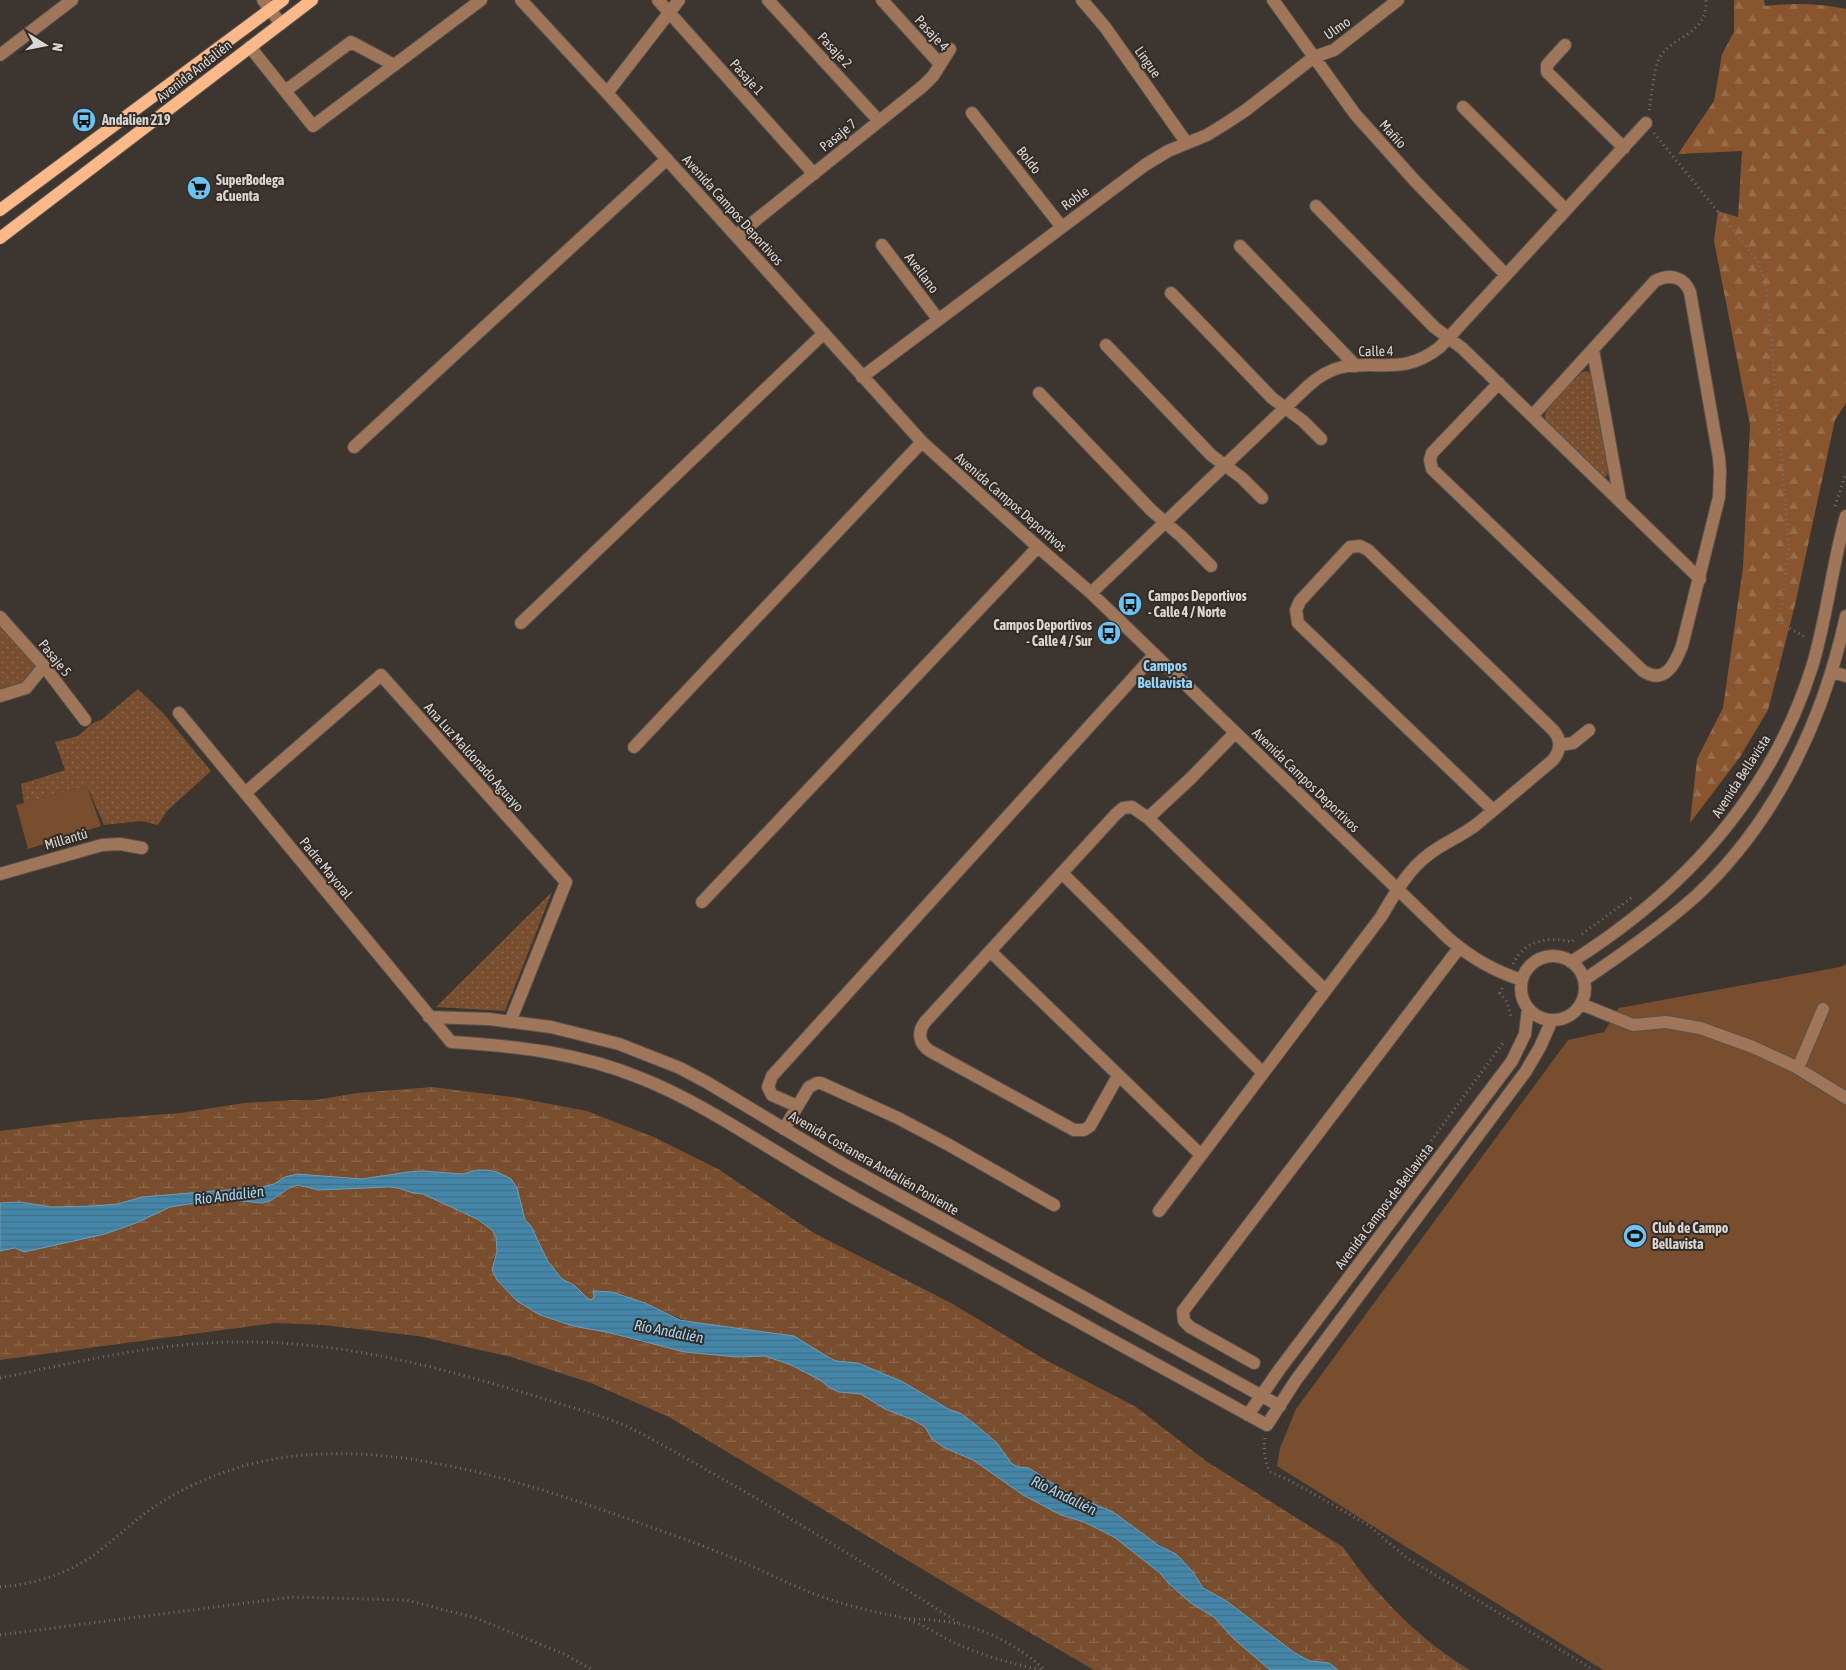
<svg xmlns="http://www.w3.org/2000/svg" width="1846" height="1670" viewBox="0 0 1846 1670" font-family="'Asap Condensed',sans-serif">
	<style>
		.grass { fill: url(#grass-dots) }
		.forest { fill: url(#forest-firs) }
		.wetland { fill: url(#wetland-marsh) }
		.pitch { fill: #784e2e }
		.water { fill: url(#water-rules); stroke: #719eb6 }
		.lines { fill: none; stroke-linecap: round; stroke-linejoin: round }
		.minor-casing { stroke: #58524d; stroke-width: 14 }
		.major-casing { stroke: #58524d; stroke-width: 14 }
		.path { stroke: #77716c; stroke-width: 3; stroke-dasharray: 1 4; stroke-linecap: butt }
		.minor { stroke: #9f765a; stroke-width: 12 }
		.major { stroke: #fbb989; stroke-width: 12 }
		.labels { text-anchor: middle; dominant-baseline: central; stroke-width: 4; stroke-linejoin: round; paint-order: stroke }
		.street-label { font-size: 14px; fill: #dad6d3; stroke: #322b26 }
		.poi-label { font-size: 14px; font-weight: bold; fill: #dad6d3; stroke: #322b26; text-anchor: start }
		.neighbourhood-label { font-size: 15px; font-weight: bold; fill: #95d3f6; stroke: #322b26 }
		.water-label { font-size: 15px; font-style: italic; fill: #a3d8f7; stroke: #322b26 }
	</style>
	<defs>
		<pattern id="grass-dots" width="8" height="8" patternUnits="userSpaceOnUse" patternTransform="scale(1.25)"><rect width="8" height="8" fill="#784e2e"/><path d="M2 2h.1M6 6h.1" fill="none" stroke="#8b674b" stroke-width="1.8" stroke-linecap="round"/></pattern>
		<pattern id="forest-firs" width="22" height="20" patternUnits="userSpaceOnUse" patternTransform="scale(1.25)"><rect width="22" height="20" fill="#88552f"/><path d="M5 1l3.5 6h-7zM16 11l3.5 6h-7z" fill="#986d4c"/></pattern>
		<pattern id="wetland-marsh" width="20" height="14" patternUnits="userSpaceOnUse" patternTransform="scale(1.25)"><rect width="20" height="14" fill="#784e2e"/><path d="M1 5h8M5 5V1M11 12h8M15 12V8" fill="none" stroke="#8b674b"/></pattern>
		<pattern id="water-rules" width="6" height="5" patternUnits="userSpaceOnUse" patternTransform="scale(1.25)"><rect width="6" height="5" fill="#4486a9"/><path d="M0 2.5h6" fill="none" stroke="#436e84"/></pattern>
	</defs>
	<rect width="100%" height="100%" fill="#3c3530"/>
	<!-- grass -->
	<path class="grass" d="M1586,371L1590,373L1593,377L1608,472L1607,476L1604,477L1546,423C1545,419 1544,416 1546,412C1550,401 1573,382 1581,373Z
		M0,624L37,664L21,684L0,691Z
		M138,689L164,714L211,771L167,811L158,825L141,821L104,825L87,786L24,803L21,784L65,770L55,742L78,736L93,723L101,720Z
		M552,892L505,1011L436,1007Z"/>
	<!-- forest -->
	<path class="forest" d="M1734,0H1764L1765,6C1793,3 1819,3 1846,9V403L1835,420L1795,605L1768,710L1740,757L1690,823L1697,759L1723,708L1743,567L1750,425L1714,241L1718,211L1738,217L1742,151L1678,154L1714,101L1722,54L1734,32Z"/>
	<!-- wetland -->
	<path class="wetland" d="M432,1087L519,1098L587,1111L656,1138L718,1169L814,1233L951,1303L1044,1359L1136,1407L1206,1461L1343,1547C1376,1595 1419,1640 1470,1670H1338L1329,1663L1310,1661L1295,1653L1225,1600L1203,1588L1193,1572L1176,1554L1066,1492L1029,1468L1018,1467L1011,1463L997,1443L975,1424L960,1413L950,1410L903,1382L858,1363L836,1361L828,1357L794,1336L692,1322C675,1318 660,1309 644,1303C627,1297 610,1295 593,1292L594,1297L591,1300L587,1298L574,1285L562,1279L555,1272L541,1250L531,1226L478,1170L462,1174L423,1171L408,1172L362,1179L285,1177L274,1184L262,1187L143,1197L118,1204L92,1206L51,1207L20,1202L0,1203V1131L86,1120L181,1113L244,1103L292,1100H316L357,1093Z
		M297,1185L319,1190L369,1187L398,1188L413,1193L423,1194L477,1219L492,1230L496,1237L497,1251L493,1260L497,1280L517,1301L540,1315L556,1321L573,1326L606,1332L640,1342L662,1345L685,1352L737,1357L765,1356L791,1365L820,1380L830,1388L839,1392L861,1394L873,1400L885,1409L913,1420L925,1427L932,1439L945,1448L973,1460L1023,1495L1061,1515L1084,1522L1114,1537L1160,1573L1168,1583L1191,1603L1214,1617L1270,1670H1094L967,1596L669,1417L591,1383L511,1357L418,1336L323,1325L275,1323L0,1360V1251L69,1242L105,1234L136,1223L170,1207L221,1199L262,1203L270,1201L289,1188Z"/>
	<!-- pitch -->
	<path class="pitch" d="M87,786L101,826L28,849L16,805Z
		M1846,964V1670H1603L1277,1466L1280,1448L1296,1409L1568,1040L1604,1032L1619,1008L1840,967Z"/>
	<!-- water -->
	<path class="water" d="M478,1170H486L497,1172L511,1179L517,1188L525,1220L531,1226L547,1260L562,1279L574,1285L587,1298L591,1300L594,1297L593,1291L612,1292L645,1303L680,1320L692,1322L794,1336L828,1357L836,1361L858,1363L903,1382L950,1410L960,1413L975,1424L997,1443L1011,1463L1018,1467L1029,1468L1066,1492L1113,1512L1158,1545L1176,1554L1193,1572L1203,1588L1225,1600L1295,1653L1310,1661L1329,1663L1338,1670H1270L1234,1639L1214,1617L1191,1603L1168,1583L1160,1573L1114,1537L1084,1522L1061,1515L1023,1495L973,1460L945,1448L932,1439L925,1427L913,1420L885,1409L861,1394L839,1392L830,1388L820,1380L791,1365L765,1356L737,1357L685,1352L606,1332L573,1326L540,1315L517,1301L497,1280L492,1270L497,1251L496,1237L492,1230L477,1219L423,1194L413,1193L398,1188L389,1187L319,1190L297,1185L289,1188L270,1201L262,1203L221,1199L170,1207L136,1223L105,1234L24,1252L15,1248L0,1251V1203L20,1202L51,1207L92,1206L118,1204L142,1197L262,1187L274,1184L285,1177L297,1174L362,1179L408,1172L423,1171L462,1174Z"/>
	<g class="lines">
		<!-- minor casing -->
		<g class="minor-casing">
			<path id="minor" d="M263,0L281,24
				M521,0L607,93L922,442L1038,547L1091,593L1448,938C1471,958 1493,971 1522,980
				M658,0L814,174
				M768,0L879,121
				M882,0L940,64
				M1082,0L1105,27L1186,142
				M1273,0L1355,114L1415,181L1506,275
				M1565,45L1547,65V72L1624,148
				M250,47L313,126L481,0
				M0,55L72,0
				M285,91L351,42L394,65
				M607,93L679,0
				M1463,107L1566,210
				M972,113L1061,226
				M1316,206L1434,327L1462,348L1700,579
				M736,236L923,86L933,76L950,49
				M882,245L938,319
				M1240,246L1356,366
				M1171,293L1272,398L1303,421L1321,439
				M1106,345L1211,455L1242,478L1262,498
				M1593,350L1620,500
				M862,377L1145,165L1168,151L1207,135L1225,124L1246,110L1314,57L1334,50L1398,0
				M1499,383L1432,453L1430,460L1432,469L1643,671C1665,685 1675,664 1682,646L1719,497L1720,471L1719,458L1690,292C1684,277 1670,273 1655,281L1533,415
				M1039,393L1151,510L1182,537L1211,566
				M354,447L667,159
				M1091,593L1308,386C1318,377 1329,370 1342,367C1381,360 1403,376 1440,347L1646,123
				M0,617L44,666L85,720
				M521,623L824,333
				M1832,672L1846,676
				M0,696L26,688L44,666
				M179,713L451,1042C517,1046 581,1053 643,1079C690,1098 732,1125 775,1151C809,1172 843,1192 878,1211C1008,1283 1137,1354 1267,1425L1296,1380L1526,1071L1540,1047L1552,1020
				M1560,745L1573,743L1589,730
				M634,747L922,442
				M245,793L381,675L566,882L510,1022
				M1148,818L1190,779L1235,733
				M1062,873L1263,1073
				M0,874L102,845L120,844L142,848
				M702,902L1038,547
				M990,951L1201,1155
				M1521 988a32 32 0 1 1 64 0a32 32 0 1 1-64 0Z
				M1571,962C1684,891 1771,796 1812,667C1827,618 1832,565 1846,516
				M1584,980C1622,954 1661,927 1696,896C1776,821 1823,721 1846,616
				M1581,1004L1633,1025L1666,1022L1700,1028L1753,1047L1794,1066L1846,1098
				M429,1017L489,1019L551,1027L619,1044L680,1068L708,1083L843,1164L1280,1406
				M1798,1068L1823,1009
				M1118,1076L1090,1126L1084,1130H1074L930,1051C919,1044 917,1032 925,1022L1116,814L1123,808L1132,807L1148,818L1325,990
				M797,1106L772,1095L768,1087L772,1076L1154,655
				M784,1129L809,1087L817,1083H821L898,1118L949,1145L1054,1205
				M1159,1211L1381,917C1394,895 1407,871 1428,855C1443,843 1462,836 1477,824L1552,761C1561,751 1562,740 1553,730L1368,550L1360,546L1350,547L1300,601L1296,610L1298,623L1493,810
				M1254,1363L1190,1327L1184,1321L1183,1311L1459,948
				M1248,1415L1279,1370L1512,1061L1525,1034L1528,1009"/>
		</g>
		<!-- major casing -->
		<g class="major-casing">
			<path id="major" d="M0,210L283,0
				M0,238L312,0"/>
		</g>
		<!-- path -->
		<path class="path" d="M1649,110C1652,95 1653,76 1658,61C1669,35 1708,37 1706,0
			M1654,133L1758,261L1765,281L1768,303L1789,549L1780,615L1782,624L1805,637
			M1835,506L1846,473
			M1582,934L1634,896
			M1513,964C1524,940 1549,936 1572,942L1575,939
			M1502,988L1500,993L1507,1002L1511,1016
			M1428,1145L1503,1043
			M0,1378C78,1362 155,1343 234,1342C337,1340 440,1367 538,1397C567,1406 598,1414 626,1426C663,1444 699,1466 735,1486C811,1530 885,1576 959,1623
			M1265,1438C1263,1451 1265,1461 1270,1472L1289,1480L1368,1525L1407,1558L1594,1670
			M0,1587C37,1584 74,1572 103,1548C122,1533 139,1516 160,1503C203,1476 256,1458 307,1455C414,1446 534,1485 634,1521C672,1535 712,1548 749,1565C766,1572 782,1581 800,1588C825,1599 852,1607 880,1613C889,1615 898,1616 907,1619C922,1624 942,1637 957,1644C984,1656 1013,1664 1042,1670
			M909,1619C964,1619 1004,1634 1045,1670
			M0,1635L292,1597L406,1600L476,1618L564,1654L593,1670"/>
		<!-- minor -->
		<use href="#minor" class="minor"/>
		<!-- major -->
		<use href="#major" class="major"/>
	</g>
	<!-- icons -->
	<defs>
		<g id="bus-disc" transform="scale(1.25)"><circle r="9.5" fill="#6bc3f2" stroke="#322b26"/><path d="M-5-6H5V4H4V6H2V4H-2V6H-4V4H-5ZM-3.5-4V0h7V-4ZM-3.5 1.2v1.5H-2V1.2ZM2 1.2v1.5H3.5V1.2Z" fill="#111"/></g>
		<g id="supermarket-disc" transform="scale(1.25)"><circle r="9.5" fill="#6bc3f2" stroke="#322b26"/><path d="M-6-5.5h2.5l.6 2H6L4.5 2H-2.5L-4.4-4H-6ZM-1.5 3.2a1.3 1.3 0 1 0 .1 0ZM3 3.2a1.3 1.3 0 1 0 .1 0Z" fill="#111"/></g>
		<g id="stadium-disc" transform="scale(1.25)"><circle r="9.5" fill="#6bc3f2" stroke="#322b26"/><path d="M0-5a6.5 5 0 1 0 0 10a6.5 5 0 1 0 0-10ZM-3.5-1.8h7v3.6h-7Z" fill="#111"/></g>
	</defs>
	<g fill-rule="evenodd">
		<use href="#bus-disc" x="84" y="120"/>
		<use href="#supermarket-disc" x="199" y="188"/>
		<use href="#bus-disc" x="1130" y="604"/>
		<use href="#bus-disc" x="1109" y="633"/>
		<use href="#stadium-disc" x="1635" y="1236"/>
	</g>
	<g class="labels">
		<!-- street labels -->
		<g class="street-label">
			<text transform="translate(1337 28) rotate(-35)">Ulmo</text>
			<text transform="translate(932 33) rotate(47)">Pasaje 4</text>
			<text transform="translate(835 50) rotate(47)">Pasaje 2</text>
			<text transform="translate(1148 62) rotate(55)">Lingue</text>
			<text transform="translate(194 71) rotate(-38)">Avenida Andalién</text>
			<text transform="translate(747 77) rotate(48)">Pasaje 1</text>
			<text transform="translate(1393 134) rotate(48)">Mañío</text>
			<text transform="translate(838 135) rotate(-39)">Pasaje 7</text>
			<text transform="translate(1029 160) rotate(52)">Boldo</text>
			<text transform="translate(1075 198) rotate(-36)">Roble</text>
			<text transform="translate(733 210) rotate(48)">Avenida Campos Deportivos</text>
			<text transform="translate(922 273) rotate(53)">Avellano</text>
			<text transform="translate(1376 351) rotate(-1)">Calle 4</text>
			<text transform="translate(1011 502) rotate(41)">Avenida Campos Deportivos</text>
			<text transform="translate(55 658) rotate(51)">Pasaje 5</text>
			<text transform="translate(474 757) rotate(48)">Ana Luz Maldonado Aguayo</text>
			<text transform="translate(1741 776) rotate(-57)">Avenida Bellavista</text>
			<text transform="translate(1306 780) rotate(44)">Avenida Campos Deportivos</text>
			<text transform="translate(66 839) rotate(-16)">Millantú</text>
			<text transform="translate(326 868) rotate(51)">Padre Mayoral</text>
			<text transform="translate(874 1163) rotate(30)">Avenida Costanera Andalién Poniente</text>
			<text transform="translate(1384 1206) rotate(-53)">Avenida Campos de Bellavista</text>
		</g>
		<!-- poi labels -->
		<g class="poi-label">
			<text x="102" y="120">Andalien 219</text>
			<text x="216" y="180">SuperBodega<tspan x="216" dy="16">aCuenta</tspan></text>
			<text x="1148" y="596">Campos Deportivos<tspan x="1148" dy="16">- Calle 4 / Norte</tspan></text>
			<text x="1092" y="625" text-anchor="end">Campos Deportivos<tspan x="1092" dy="16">- Calle 4 / Sur</tspan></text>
			<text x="1652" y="1228">Club de Campo<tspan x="1652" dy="16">Bellavista</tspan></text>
		</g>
		<!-- neighbourhood labels -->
		<g class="neighbourhood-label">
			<text x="1165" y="665">Campos<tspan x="1165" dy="17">Bellavista</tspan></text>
		</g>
		<!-- water labels -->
		<g class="water-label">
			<text transform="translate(229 1195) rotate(-7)">Río Andalién</text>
			<text transform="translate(669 1331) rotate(11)">Río Andalién</text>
			<text transform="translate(1064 1495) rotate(26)">Río Andalién</text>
		</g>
	</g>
	<!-- north arrow -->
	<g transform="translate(45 45) rotate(100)" stroke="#322b26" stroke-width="4" paint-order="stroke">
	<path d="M0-4L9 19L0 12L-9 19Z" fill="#dad6d3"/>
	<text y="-8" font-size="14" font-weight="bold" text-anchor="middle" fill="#dad6d3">N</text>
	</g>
</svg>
